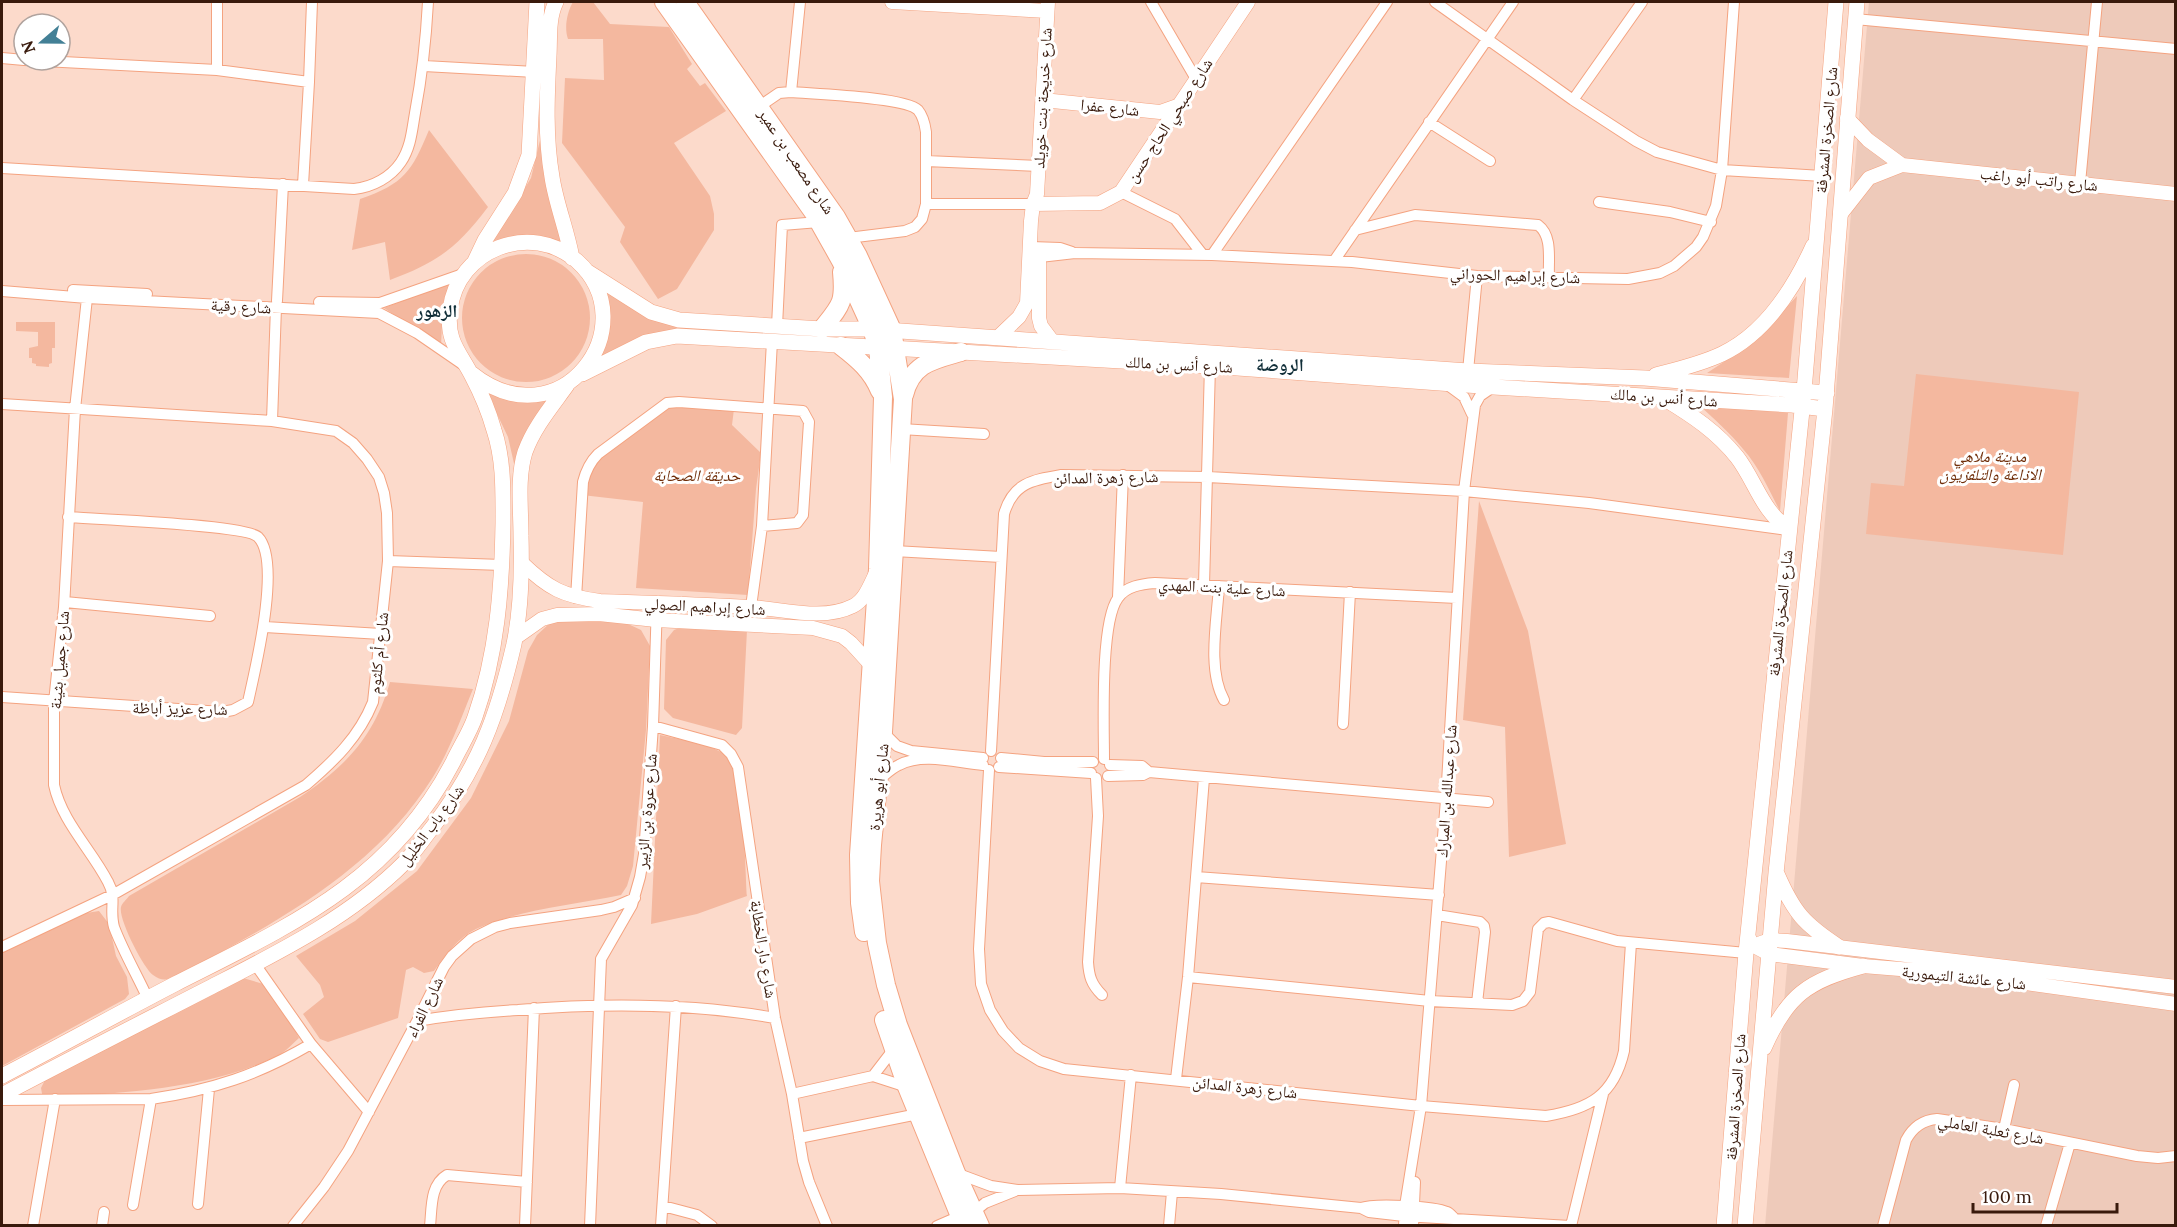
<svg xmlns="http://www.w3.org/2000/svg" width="2177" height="1227" viewBox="0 0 2177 1227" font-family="Lora,'Noto Naskh Arabic',serif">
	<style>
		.built { fill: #eecaba }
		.green { fill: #f4b89f }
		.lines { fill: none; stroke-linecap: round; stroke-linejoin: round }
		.minor-casing { stroke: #f4a380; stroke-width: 12 }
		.tertiary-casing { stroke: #f4a380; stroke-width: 15 }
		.secondary-casing { stroke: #f4a380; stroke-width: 16 }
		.trunk-casing { stroke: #f4a380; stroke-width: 20 }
		.minor { stroke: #fff; stroke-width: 10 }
		.tertiary { stroke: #fff; stroke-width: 14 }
		.secondary { stroke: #fff; stroke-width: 15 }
		.trunk { stroke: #fff; stroke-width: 18 }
		.labels { text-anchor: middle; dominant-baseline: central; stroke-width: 6; stroke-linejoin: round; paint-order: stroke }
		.street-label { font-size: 16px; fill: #391a0c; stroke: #fff }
		.park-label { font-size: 16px; font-style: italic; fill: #6f2d08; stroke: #fff }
		.neighbourhood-label { font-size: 18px; font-weight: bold; fill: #112f39; stroke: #fff }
	</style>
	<rect width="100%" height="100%" fill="#fcdacb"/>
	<!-- built -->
	<path class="built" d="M1869,2H2175V1225L1765,1226Z"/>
	<!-- green -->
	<path class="green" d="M573,2H593L610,24L669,27L692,64L687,69L700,86L705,83L726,111L674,143L710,196L714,214V230L677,289L658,299L620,242L625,227L562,143L565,78L604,80L603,39H568C564,28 567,12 573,2Z
		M429,130L488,207C457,248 438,262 390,280L385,242L352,250L360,199C404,184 412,171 429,130Z
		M541,136L567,244C532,231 523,235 489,247L531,178Z
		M462 318a64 64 0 1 1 128 0a64 64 0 1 1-128 0Z
		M450,283L443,303L441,346L384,308Z
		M600,285L690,327L657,333L598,360C613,328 608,318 600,285Z
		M1797,296L1789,378L1707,373L1754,342Z
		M16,322H55V348H52V363L49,364V367L36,366V364L32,363V358H29V348L38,346V332L16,331Z
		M1916,374L2079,392L2063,555L1866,534L1871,483L1904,486Z
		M486,391L502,396H554L515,468L508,437Z
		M674,405L734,409L732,425L761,453L756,489L748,595L636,588L643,502L582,495L595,451Z
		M1699,405L1788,413L1780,511C1769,490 1759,467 1743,449C1730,433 1714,419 1699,405Z
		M1479,501L1528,631L1566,844L1509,857L1505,727L1463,720Z
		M581,620L626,623L641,630L650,646L646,730L633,866L627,886L621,895C573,905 521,909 476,929C459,937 445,955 434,971L424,973L413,967L406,970L398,1018L328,1042L320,1039L303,1014L324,997L320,985L296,956L355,921L417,871L471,798L509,721L528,651L537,635L551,622Z
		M685,626L747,630L742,728L736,735L673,718L664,709L666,640L674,630Z
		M390,682L473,689C461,718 450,750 433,777C373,873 271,925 175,977C167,980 161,981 153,975C144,969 118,919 121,907C122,903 127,899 129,896L300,797C346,766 374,737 390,682Z
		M660,735C678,739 711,744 726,755C745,770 745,870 747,896L697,914L651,924Z
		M99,911L109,924L116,956L127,977L129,994L125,999L2,1066V947L67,916Z
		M243,978L270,986L299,1038C293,1043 288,1049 282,1053C212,1091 120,1092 43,1099L41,1088L45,1080Z"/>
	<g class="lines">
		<!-- minor casing -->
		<g class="minor-casing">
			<path id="minor" d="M217,2V70
				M1151,2L1196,79
				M1435,2L1573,100L1636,141L1657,152L1722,170L1822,176
				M1855,19L2176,49
				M2,58L24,60
				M24,60L217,70L309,82
				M424,66L535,72
				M791,92L800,2
				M1573,100L1642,2
				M760,106L779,93L791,92C813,94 905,97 918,110C923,116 925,125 926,132V204L922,219L915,227L905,231L848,238
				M1429,122L1490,161
				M926,161L1039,166
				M2,168L354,189C373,187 391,177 401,162C411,147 412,130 415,113C422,76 426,39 428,2
				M2080,183L2097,2
				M303,185L309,82L312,2
				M1121,192L1175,219L1203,255
				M1599,202L1670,212L1711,222
				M926,204H1033
				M1355,230L1415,215L1538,225C1553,236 1548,260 1549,277
				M1031,247L1060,248L1072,252
				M1212,255L1387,2
				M1031,258L1075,253L1212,255L1352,262L1477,276L1628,279L1660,273L1674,266L1696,247L1703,237L1716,206L1722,170L1734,2
				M1334,261L1513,2
				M73,290L147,294
				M2,291L87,298L379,313L417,333L465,366
				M87,298L75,409L64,607L54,702V785C62,822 91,849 108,882C117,898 109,909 114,927C123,951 137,975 148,999
				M277,301L283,184
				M319,302L380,303L463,274
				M777,326L782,225L819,222
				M1468,371L1477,276
				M1449,386L1464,397L1472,414
				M2,404L272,421L336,431L353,443L367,459L379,477L384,493L387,513L388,561L373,702C359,737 334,761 306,785L114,894L2,947
				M272,421L276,307
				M901,429L984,434
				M894,551L1001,557
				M388,561L502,565
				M1204,585L1210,366
				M1219,586C1217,620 1207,670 1224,700
				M1118,597L1123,475
				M576,598L583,482C586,470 590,462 598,454L667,403L679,402L803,411L809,422L803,515L797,523L762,526
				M65,602L210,616
				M751,607L762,526L772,341
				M265,627L381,634
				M2,697L222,712L233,710L248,702C255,670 282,561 258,537C247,525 95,519 68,517
				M1343,724L1350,592
				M653,726L722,745L731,754L738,767L775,1018L792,1094L803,1161L809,1182L827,1226
				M883,732L897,746L911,751L983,758
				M991,751L1004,514C1013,483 1032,480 1061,475L1208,477L1464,491L1589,503L1788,530
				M1001,758L1044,762H1093
				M1104,759C1104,726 1100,622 1118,598C1126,586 1142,584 1155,583L1457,598
				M1110,765L1142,766L1149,772
				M999,767L1091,773
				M989,770L979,949L981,984L990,1010L1003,1031L1019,1048L1040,1061L1064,1069L1421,1106L1546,1116C1590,1109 1614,1095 1624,1051L1631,943
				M1108,776L1143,775L1149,772L1488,802
				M1096,778L1098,816L1088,962C1089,976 1091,984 1102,995
				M880,779C886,774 892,768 899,765C923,752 958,763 983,765
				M1196,877L1439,895
				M1437,915L1480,922L1484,926L1485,932L1477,1003
				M255,964L311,1044L369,1112
				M1188,977L1430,1001L1512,1005L1523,1001L1530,992L1538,929L1544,923L1549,922L1617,941L1746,953
				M417,1021C451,1015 484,1012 518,1010C604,1003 690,1003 775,1018
				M873,1076L893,1050
				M1176,1079L1188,977L1204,778
				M792,1094L873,1076L907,1087
				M2,1100L151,1099C212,1090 258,1075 311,1044
				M2004,1129L2014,1085
				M799,1138L918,1114
				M956,1173L991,1186L1018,1190L1120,1188L1221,1194L1361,1208L1369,1212L1404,1216L1570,1226
				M1120,1188L1131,1075
				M198,1204L209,1089
				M133,1205L151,1099
				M663,1206L697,1215L712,1226
				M1361,1208C1374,1203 1434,1206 1447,1212C1450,1213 1452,1216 1454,1218
				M974,1212L985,1203L1015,1191
				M33,1226L55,1099
				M102,1226L104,1212
				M293,1226L324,1187L348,1151L417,1021L444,967L452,956L471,939L495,927L510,923L601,910L614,907L635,898
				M430,1226C432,1207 430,1185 447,1175L527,1182
				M525,1226L534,1008
				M590,1226L601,959L632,905L640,877L644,854L653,726L657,603
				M661,1226L676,1006
				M937,1226L960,1216
				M1169,1226L1172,1192
				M1404,1226L1405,1206L1421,1106L1446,800L1464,491L1475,405L1480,396L1493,387
				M1413,1226L1415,1182
				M1571,1226L1603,1094
				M1883,1226L1906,1140C1913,1127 1923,1120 1937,1119L2004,1129L2137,1156L2158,1158L2176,1156
				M2046,1226L2070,1143"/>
		</g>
		<!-- tertiary casing -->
		<g class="tertiary-casing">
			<path id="tertiary" d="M892,2L1047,11
				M1043,100L1160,112L1177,106
				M1847,118L1868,140L1902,165
				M1033,204L1100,203L1121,192L1248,2
				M1840,215L1869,178L1902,165L2176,194
				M1039,256V318L1041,326L1053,342
				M997,338L1019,317L1027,303L1031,221L1033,204L1037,194L1048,2
				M522,563C549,589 563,596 600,601C649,603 699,604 748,607C781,608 821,622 853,606C865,600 870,585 876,573
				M515,638L542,619L557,615L599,614L656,620L813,628L842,636L851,643L871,665
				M1748,937L1754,946L1769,954L1863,966L1962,974L2176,1004
				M1761,943L1770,940L1787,941L2176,987"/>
		</g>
		<!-- secondary casing -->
		<g class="secondary-casing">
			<path id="secondary" d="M556,2C548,18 550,38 549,56C547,96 545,137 552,177C556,204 567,230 572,258
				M475,261L485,240L515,193L529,155L537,2
				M588,272L651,312L679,320L822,329H872L1468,371L1645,378L1827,393
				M582,374L646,342L677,336L1210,366L1494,387L1792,405L1825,409
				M1656,375C1679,369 1701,364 1722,354C1766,333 1794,288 1813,246
				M1665,399C1693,416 1717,432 1737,457C1755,480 1763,514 1789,528
				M1777,874C1794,913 1804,924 1839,947
				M1764,1048C1787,995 1808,981 1863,966
				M2,1076C60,1046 117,1014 175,984C289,926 391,882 453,762C460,747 470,732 475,717C497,654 502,589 503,523C503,492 504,460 494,430C489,412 481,393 472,376C459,351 446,341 450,310C457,249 531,221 577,261C648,325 561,445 471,373
				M2,1095C70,1059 139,1024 209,988C277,953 349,918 404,863C414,853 423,839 432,828C478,768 497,718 514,644C521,610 522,571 521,536C521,508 517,478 525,452C534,427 552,406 567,385
				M1724,1226L1746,953L1804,391L1836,2
				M1745,1226L1776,873L1825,409L1857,2"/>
		</g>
		<!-- trunk casing -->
		<g class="trunk-casing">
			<path id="trunk" d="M664,2L814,213L841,261L872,329L878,348L883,397L878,569L859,855L860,903L864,932
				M685,2L836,217L858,256L892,330L903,399L883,732L872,845L870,881L877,943L886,985L898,1025L956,1173L980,1226
				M822,329C841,305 845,303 842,272
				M841,346C858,359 872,371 880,391
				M904,395C912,363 933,360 961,352
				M884,1020L907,1087L964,1226"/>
		</g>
		<!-- minor -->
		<use href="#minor" class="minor"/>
		<!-- tertiary -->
		<use href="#tertiary" class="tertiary"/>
		<!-- secondary -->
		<use href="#secondary" class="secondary"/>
		<!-- trunk -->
		<use href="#trunk" class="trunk"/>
	</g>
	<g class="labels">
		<!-- street labels -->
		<g class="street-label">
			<text transform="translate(1042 98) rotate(-87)">شارع خديجة بنت خويلد</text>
			<text transform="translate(1110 107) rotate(6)">شارع عفرا</text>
			<text transform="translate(1169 120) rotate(-57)">شارع صبحي الحاج حسن</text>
			<text transform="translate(1826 130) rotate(-85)">شارع الصخرة المشرفة</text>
			<text transform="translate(797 161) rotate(56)">شارع مصعب بن عمير</text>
			<text transform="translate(2039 179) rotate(6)">شارع راتب أبو راغب</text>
			<text transform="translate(1515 275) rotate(2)">شارع إبراهيم الحوراني</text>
			<text transform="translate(241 306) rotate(3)">شارع رقية</text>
			<text transform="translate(1179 364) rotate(3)">شارع أنس بن مالك</text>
			<text transform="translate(1664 397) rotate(4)">شارع أنس بن مالك</text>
			<text transform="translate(1106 477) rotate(-1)">شارع زهرة المدائن</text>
			<text transform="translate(1222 587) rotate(3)">شارع علية بنت المهدي</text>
			<text transform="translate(705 606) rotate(3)">شارع إبراهيم الصولي</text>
			<text transform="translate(1780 613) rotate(-84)">شارع الصخرة المشرفة</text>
			<text transform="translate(378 653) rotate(-84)">شارع أم كلثوم</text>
			<text transform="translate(59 660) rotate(-85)">شارع جميل بثينة</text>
			<text transform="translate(180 708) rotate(1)">شارع عزيز أباظة</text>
			<text transform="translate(878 787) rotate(-84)">شارع أبو هريرة</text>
			<text transform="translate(1446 791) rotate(-86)">شارع عبدالله بن المبارك</text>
			<text transform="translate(646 811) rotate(-85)">شارع عروة بن الزبير</text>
			<text transform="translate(431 825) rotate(-53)">شارع باب الخليل</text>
			<text transform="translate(764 949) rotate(81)">شارع دار الخطابة</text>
			<text transform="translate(1964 977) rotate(6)">شارع عائشة التيمورية</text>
			<text transform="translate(424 1007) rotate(-64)">شارع الفراء</text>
			<text transform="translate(1245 1087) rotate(6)">شارع زهرة المدائن</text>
			<text transform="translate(1735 1097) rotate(-86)">شارع الصخرة المشرفة</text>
			<text transform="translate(1991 1129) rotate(10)">شارع ثعلبة العاملي</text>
		</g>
		<!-- park labels -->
		<g class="park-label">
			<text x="1990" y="456">مدينة ملاهي<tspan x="1990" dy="18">الاذاعة والتلفزيون</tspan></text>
			<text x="697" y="475">حديقة الصحابة</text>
		</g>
		<!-- neighbourhood labels -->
		<g class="neighbourhood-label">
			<text x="437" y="310">الزهور</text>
			<text x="1280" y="364">الروضة</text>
		</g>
	</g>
	<!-- border -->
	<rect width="2177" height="1227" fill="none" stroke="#391a0c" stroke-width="6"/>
	<!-- north arrow -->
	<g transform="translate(42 42) rotate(250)"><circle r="28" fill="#ffffff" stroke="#b0a39e" stroke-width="1.5"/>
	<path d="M0-4.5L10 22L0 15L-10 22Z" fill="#438096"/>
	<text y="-9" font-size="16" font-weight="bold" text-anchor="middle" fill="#391a0c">N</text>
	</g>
	<!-- scale -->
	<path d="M1973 1203v9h144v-9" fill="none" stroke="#391a0c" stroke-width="3"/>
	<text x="1982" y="1203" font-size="18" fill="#391a0c" stroke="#ffffff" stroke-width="4.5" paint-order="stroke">100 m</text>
</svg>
